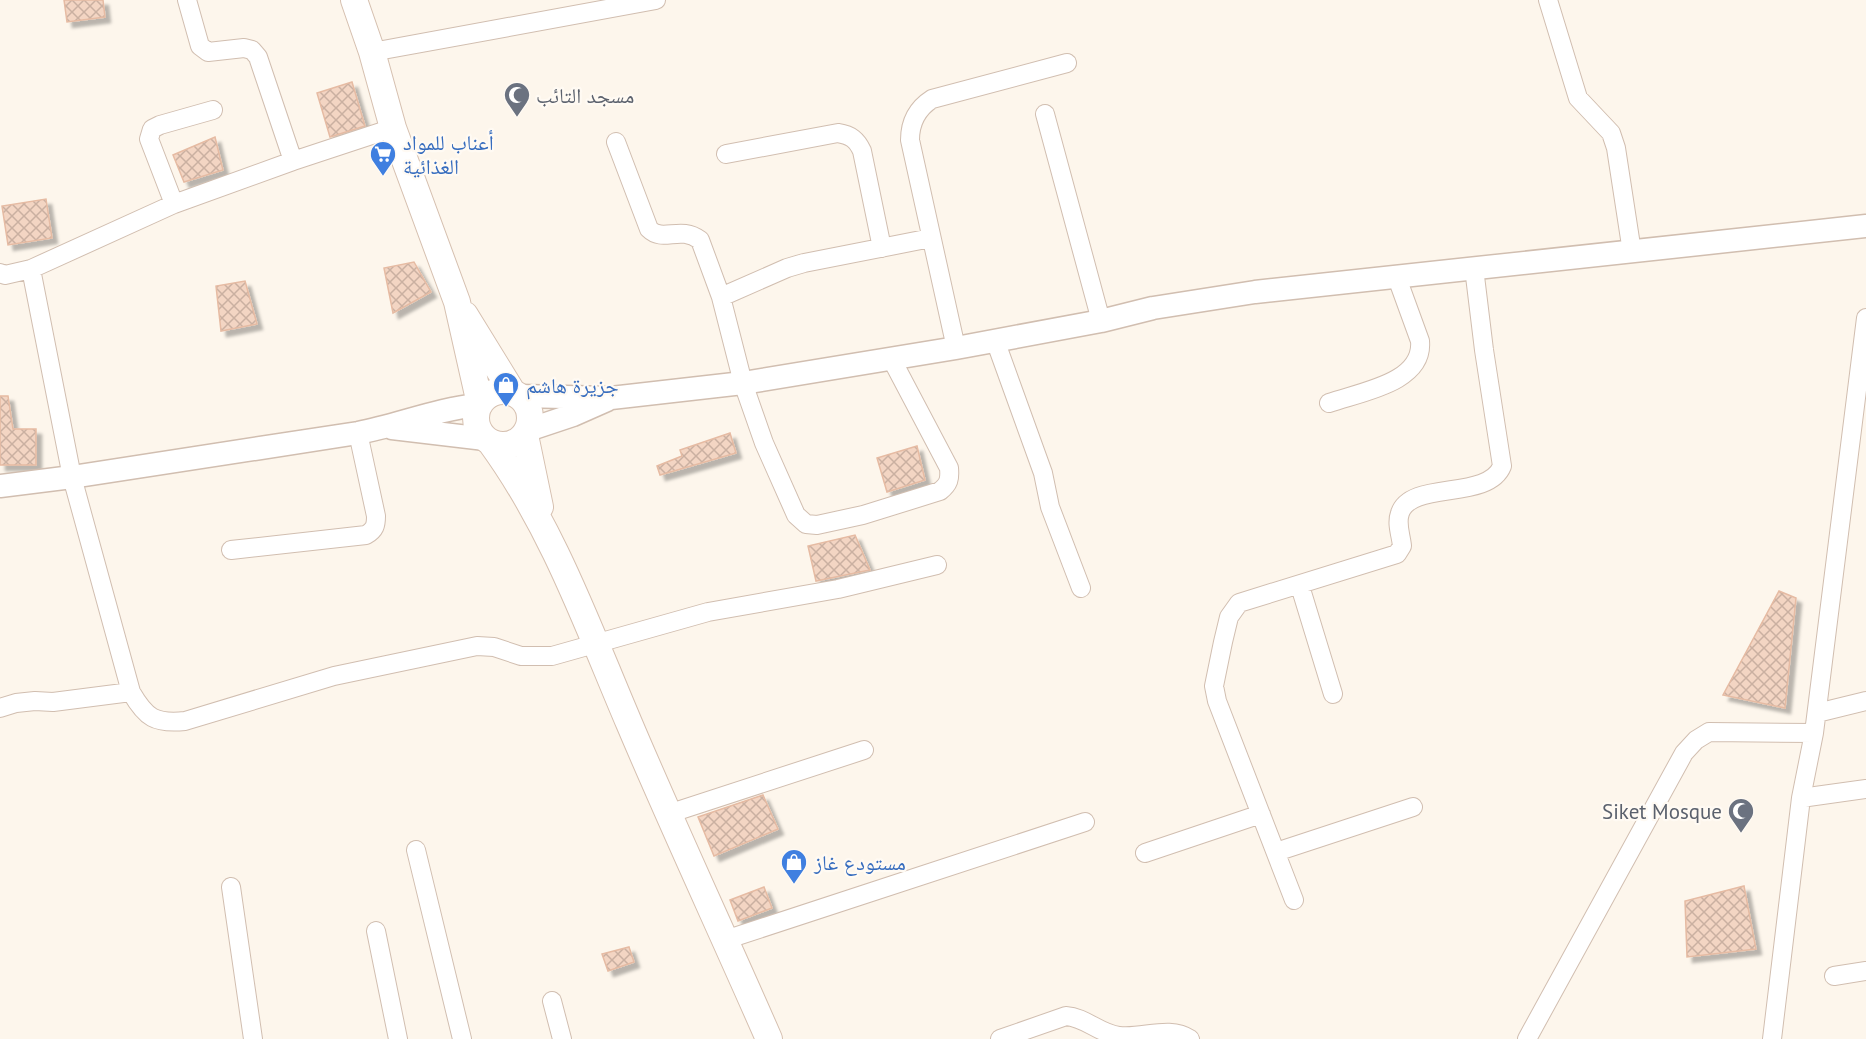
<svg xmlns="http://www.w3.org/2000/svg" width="1866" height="1039" viewBox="0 0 1866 1039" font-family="'PT Sans','Noto Naskh Arabic',sans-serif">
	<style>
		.building { fill: url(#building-cross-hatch); stroke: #e6bba3; stroke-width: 1.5; filter: url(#shadow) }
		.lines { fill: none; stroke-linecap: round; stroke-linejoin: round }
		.minor-casing { stroke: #d1beb0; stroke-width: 20 }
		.tertiary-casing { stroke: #d1beb0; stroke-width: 25 }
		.secondary-casing { stroke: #d6c0b0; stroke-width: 28 }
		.minor { stroke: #fff; stroke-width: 18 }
		.tertiary { stroke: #fff; stroke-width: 22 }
		.secondary { stroke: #fff; stroke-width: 26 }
		.labels { text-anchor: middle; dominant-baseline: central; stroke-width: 4.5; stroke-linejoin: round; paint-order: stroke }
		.worship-label { font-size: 21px; fill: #5b616d; stroke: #fffaf3; text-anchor: start }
		.shop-label { font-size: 21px; fill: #366cbe; stroke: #fffaf3; text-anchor: start }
	</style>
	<defs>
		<pattern id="building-cross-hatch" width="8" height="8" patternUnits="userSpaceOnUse" patternTransform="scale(1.5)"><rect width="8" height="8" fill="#f3d5c3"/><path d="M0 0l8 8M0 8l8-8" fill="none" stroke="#cab0a1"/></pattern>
		<filter id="shadow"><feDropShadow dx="5.5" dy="5.5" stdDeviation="1.5" flood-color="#0004"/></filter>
	</defs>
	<rect width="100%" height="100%" fill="#fdf6ec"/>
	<!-- building -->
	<path class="building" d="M64,0H103L105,17L67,22Z
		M352,82L365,126L330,137L317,93Z
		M215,137L223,170L184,182L173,155Z
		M46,199L52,238L8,245L2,206Z
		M414,262L431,292L393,313L384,268Z
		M245,281L257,324L221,331L216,286Z
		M0,396H8L13,429H36V465H0Z
		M730,433L736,453L660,475L657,466L682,456L680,450Z
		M917,446L925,480L887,492L877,458Z
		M855,535L870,570L816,581L808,546Z
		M1779,591L1796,598L1785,708L1723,695Z
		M763,795L778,829L714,856L698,817Z
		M1744,886L1756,949L1687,957L1685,901Z
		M764,887L772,908L738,921L730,900Z
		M629,947L634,962L608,971L602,954Z"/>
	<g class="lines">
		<!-- minor casing -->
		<g class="minor-casing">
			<path id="minor" d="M187,0L200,46L208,52L244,48L252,50L258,57L293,161
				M1548,0L1578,98L1611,133L1616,148L1632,252
				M372,52L656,0
				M1045,114L1101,321
				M616,142L649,229C663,243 680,225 700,240L721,297L743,383L764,443L796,515L806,524L817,525L863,515L940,491C949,484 950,479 949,468L891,358
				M726,154L838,133C851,135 857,140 862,151L882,248
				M174,204L149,139L152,129L160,125L213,110
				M31,269L72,477L131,692C146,718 155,724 185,721L334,676L477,646L494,647L521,656H552L708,612L838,589L937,565
				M0,273L5,275L31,269L174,204L293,161L393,128
				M721,297L787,268L804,263L931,238
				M995,340L1043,473L1050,507L1081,588
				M956,348L910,140C910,122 918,108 932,99L1067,63
				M1329,403C1360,392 1424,383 1420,341L1396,275
				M231,550L366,535C375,530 376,525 376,516L358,433
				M1300,586L1333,694
				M0,708L16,703L35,701L53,702L131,692
				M1817,713L1866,701
				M1801,798L1866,789
				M668,814L864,750
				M416,850L462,1039
				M1276,852L1413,807
				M1145,853L1261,814
				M231,887L253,1039
				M1294,900L1217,701L1214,686L1223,642L1229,617L1239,603L1397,554L1402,546C1401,535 1396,524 1400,513C1411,480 1488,501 1502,466L1484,350L1474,268
				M376,931L398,1039
				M725,940L1085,822
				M1834,976L1866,971
				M552,1001L562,1039
				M1000,1039L1066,1016C1085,1017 1100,1034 1119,1036C1143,1039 1169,1025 1190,1039
				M1527,1039L1684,753L1696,740L1709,732L1814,733
				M1772,1039L1801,798L1814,733L1866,318"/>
		</g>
		<!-- tertiary casing -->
		<g class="tertiary-casing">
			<path id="tertiary" d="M519,396L611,398L743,383L956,348L1101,321L1153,308L1255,292L1866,226
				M392,428L485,439
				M528,430L573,415L607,400
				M0,486L72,477L358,433C399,425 437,409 478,405"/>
		</g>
		<!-- secondary casing -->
		<g class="secondary-casing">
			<path id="secondary" d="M354,0L372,52L393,128L457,302L480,404
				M465,315L513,393
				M476 418a27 27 0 1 1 54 0a27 27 0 1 1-54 0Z
				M525,435L540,507
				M491,443C553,528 588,627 629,723C674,829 723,934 769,1039"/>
		</g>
		<!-- minor -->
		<use href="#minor" class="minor"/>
		<!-- tertiary -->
		<use href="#tertiary" class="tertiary"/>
		<!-- secondary -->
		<use href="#secondary" class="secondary"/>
	</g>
	<!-- icons -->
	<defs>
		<g id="mosque-pin" transform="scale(1.35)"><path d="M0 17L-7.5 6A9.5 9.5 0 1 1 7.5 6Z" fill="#6b7280" stroke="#fffaf3"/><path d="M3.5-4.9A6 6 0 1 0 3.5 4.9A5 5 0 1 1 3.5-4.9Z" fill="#fff"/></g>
		<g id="supermarket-pin" transform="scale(1.35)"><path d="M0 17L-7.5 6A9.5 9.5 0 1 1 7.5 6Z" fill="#3f7fe0" stroke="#fffaf3"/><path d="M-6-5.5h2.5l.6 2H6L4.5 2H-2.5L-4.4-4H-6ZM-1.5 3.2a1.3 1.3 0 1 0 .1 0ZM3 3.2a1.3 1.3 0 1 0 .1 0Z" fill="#fff"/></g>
		<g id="shop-pin" transform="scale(1.35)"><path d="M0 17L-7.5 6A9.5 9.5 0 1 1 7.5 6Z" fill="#3f7fe0" stroke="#fffaf3"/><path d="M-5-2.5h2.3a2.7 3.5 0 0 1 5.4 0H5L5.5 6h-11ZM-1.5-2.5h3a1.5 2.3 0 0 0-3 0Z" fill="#fff"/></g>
	</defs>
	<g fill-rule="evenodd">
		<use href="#mosque-pin" x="517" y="95"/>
		<use href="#supermarket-pin" x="383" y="154"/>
		<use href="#shop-pin" x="506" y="385"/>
		<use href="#mosque-pin" x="1741" y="811"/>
		<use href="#shop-pin" x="794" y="862"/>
	</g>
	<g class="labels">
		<!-- worship labels -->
		<g class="worship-label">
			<text x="536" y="95">مسجد التائب</text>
			<text x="1722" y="811" text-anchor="end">Siket Mosque</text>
		</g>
		<!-- shop labels -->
		<g class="shop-label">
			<text x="403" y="142">أعناب للمواد<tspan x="403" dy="24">الغذائية</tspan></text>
			<text x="526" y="385">جزيرة هاشم</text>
			<text x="814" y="862">مستودع غاز</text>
		</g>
	</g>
</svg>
